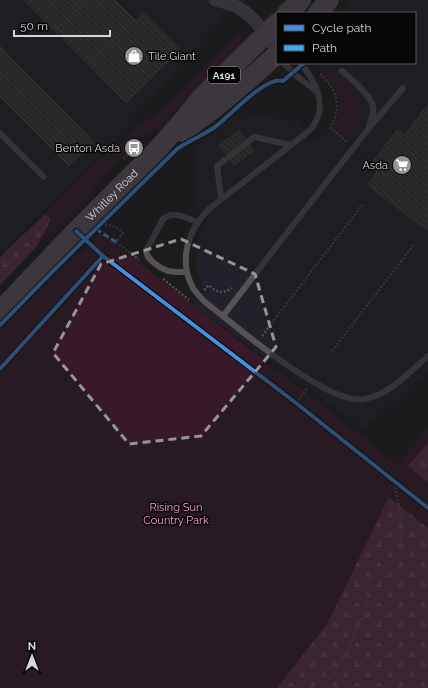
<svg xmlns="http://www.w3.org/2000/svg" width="428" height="688" viewBox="0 0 428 688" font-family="Raleway,sans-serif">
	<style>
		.built { fill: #222028 }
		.green { fill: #381928 }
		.forest { fill: url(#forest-firs) }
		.building { fill: url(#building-back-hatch); stroke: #434445 }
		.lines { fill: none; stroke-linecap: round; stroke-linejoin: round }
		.path { stroke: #524f53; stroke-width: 2.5; stroke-dasharray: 2 2; stroke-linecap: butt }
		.lane { stroke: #565157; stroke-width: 6 }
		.street { stroke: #565157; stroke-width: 13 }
		.primary { stroke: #625a63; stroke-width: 20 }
		.quiet { stroke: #3fa9f5; stroke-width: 3; stroke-dasharray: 6 3; stroke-linecap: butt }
		.cycleway-casing { stroke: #060607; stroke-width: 6 }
		.cycleway { stroke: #468fdf; stroke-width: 4 }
		.marked { fill: none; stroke: #959597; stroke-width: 3; stroke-dasharray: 8 5; stroke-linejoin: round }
		.labels { text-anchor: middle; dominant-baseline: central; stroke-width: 3; stroke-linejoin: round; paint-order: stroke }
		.shield { fill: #060607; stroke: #989899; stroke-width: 1 }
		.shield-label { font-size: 10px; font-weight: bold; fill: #d6d6d8 }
		.poi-label { font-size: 11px; fill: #d6d6d8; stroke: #060607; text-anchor: end }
		.street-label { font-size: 11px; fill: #d6d6d8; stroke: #060607 }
		.park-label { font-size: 11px; fill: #ffa4cc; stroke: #060607 }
	</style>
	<defs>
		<pattern id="forest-firs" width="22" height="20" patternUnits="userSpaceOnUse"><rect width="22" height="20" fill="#603047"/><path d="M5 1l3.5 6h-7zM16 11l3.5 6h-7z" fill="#764d61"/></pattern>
		<pattern id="building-back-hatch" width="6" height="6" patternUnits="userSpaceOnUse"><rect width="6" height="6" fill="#353536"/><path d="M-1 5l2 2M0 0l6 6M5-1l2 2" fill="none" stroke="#525252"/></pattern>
	</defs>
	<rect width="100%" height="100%" fill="#1c1c1d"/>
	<!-- built -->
	<path class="built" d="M0,0H248L224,17L110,145L0,252Z
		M352,0H428V372L364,428L193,305L205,290L196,268L198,238L208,222L197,205L195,148L238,112L298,122L313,143L333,127L338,117L340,105L339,96L336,88L331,81L324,75L315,63H415V13H344Z"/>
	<!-- green -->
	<path class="green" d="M241,33C243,40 241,44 237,50L161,124L138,141L112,166L90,194L37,246L51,219L45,214L113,148L158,112Z
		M336,73C349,87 369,102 360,124C358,129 353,134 350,139L333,127C343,106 342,91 324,75Z
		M101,233L398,465L428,429V442L408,466L428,483V528L389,497L327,624L277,688H0V332L16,314Z"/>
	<!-- forest -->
	<path class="forest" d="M45,214L51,219L37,246L0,285V257Z
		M428,442V483L408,466Z
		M389,497L428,528V688H277L327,624Z"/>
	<!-- building -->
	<path class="building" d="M24,0H71L78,8L55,31Z
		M71,0H87L78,8Z
		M87,0H115L135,20L88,64L55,31Z
		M144,12L180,49L126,103L88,64Z
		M0,46L10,57L0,67Z
		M10,57L31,78L6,103L0,97V67Z
		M31,78L52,99L27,124L6,103Z
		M52,99L73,120L48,145L27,124Z
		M428,104V231L367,185L379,168L372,163L398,129L405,135Z
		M73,120L94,142L69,166L48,145Z
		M239,130L254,151L234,165L219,145Z"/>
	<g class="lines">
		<!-- path -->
		<path class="path" d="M320,74C337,89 343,107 330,127L347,142
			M123,159L141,142
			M105,224C113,226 118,227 123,233L116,242L139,260
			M163,279L189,300
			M204,290L209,285C217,293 223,294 232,288
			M262,336L363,204
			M332,351L415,243
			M296,403L308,387
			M311,688L315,684L329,678L334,673L351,646L354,633L364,615L368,602L367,591L370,580L374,574L398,557L402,550L401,515L394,482"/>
		<!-- lane -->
		<path class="lane" d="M284,63L293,73L317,92
			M300,63C314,79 327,102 315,123C313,127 309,131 305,134L209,209C188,229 178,261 193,288C196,293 201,298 205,302C238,328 271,356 307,378C319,385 332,394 345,397C354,400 364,400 372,397C391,392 413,369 428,356
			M342,71C351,79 372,96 373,107C374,114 371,120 369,126
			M0,133L44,177
			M221,199L217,166L254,137L291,145
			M187,272C172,272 166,273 153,262C149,258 147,257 146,251L163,219C173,210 187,218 197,222
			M223,316L286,234L369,128L403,88"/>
		<!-- street -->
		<path class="street" d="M215,0C223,2 232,4 239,8C253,16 271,38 277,52"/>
		<!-- primary -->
		<g class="primary">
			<path d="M287,13L301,0"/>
			<path d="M318,13L329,0"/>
			<path d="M182,132C216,108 247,82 277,54"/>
			<path id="s1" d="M0,311L76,231L158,149L184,119L202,97L277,23"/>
		</g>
		<!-- quiet -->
		<path class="quiet" d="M96,229L116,242"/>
		<!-- cycleway casing -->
		<g class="cycleway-casing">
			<path id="cycleway" d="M76,231L103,256L296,403L428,508
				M0,325L55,269L177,149C189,141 203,135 215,127C230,116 265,76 283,81L304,63
				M0,369L103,256"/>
		</g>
		<!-- cycleway -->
		<use href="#cycleway" class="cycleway"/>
	</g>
	<!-- marked area -->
	<path d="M0 0H428V688H0ZM181,239L255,274L276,347L201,436L129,444L53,353L101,264Z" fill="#1c1c1d" fill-opacity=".55" fill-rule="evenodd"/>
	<path class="marked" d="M181,239L255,274L276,347L201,436L129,444L53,353L101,264Z"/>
	<!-- icons -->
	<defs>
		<g id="shop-disc" transform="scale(1)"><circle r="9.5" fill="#959597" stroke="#060607"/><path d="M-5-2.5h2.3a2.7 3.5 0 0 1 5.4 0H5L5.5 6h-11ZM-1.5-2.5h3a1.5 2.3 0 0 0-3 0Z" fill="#fff"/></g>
		<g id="bus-disc" transform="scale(1)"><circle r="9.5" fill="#959597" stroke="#060607"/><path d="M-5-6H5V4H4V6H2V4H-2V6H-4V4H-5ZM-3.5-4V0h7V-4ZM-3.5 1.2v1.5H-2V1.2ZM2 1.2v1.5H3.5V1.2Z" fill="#fff"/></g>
		<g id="supermarket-disc" transform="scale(1)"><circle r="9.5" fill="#959597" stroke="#060607"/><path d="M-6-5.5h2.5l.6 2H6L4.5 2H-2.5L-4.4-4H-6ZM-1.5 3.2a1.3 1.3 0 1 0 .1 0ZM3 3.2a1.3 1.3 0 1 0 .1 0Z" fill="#fff"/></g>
	</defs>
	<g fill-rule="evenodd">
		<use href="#shop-disc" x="134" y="56"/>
		<use href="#bus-disc" x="134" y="148"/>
		<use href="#supermarket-disc" x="402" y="165"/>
	</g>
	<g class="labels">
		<!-- shield labels -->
		<rect class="shield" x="208" y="67" width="32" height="16" rx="3"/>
		<g class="shield-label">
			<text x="224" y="75">A191</text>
		</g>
		<!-- poi labels -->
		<g class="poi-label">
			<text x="148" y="56" text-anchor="start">Tile Giant</text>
			<text x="120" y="148">Benton Asda</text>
			<text x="388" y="165">Asda</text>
		</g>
		<!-- street labels -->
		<g class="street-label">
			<text stroke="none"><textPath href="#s1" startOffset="161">Whitley Road</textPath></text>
		</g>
		<!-- park labels -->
		<g class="park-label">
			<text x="176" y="507">Rising Sun<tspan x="176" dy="13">Country Park</tspan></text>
		</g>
	</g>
	<!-- legend -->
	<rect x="276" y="12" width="140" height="52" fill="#060607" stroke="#59595b"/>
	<rect x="284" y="25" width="20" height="6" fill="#468fdf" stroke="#59595b"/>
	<text x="312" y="32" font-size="12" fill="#d6d6d8">Cycle path</text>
	<rect x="284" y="45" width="20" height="6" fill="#3fa9f5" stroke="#59595b"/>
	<text x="312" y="52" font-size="12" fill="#d6d6d8">Path</text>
	<!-- north arrow -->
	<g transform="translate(32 656)" stroke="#060607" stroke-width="3" paint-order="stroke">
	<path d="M0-3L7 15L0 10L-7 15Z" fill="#d6d6d8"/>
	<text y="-6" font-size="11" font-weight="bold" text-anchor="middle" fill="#d6d6d8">N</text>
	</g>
	<!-- scale -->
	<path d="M14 30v6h96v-6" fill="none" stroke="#d6d6d8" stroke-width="2"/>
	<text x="20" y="30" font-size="12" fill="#d6d6d8" stroke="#060607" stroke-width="3" paint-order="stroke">50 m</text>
</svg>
